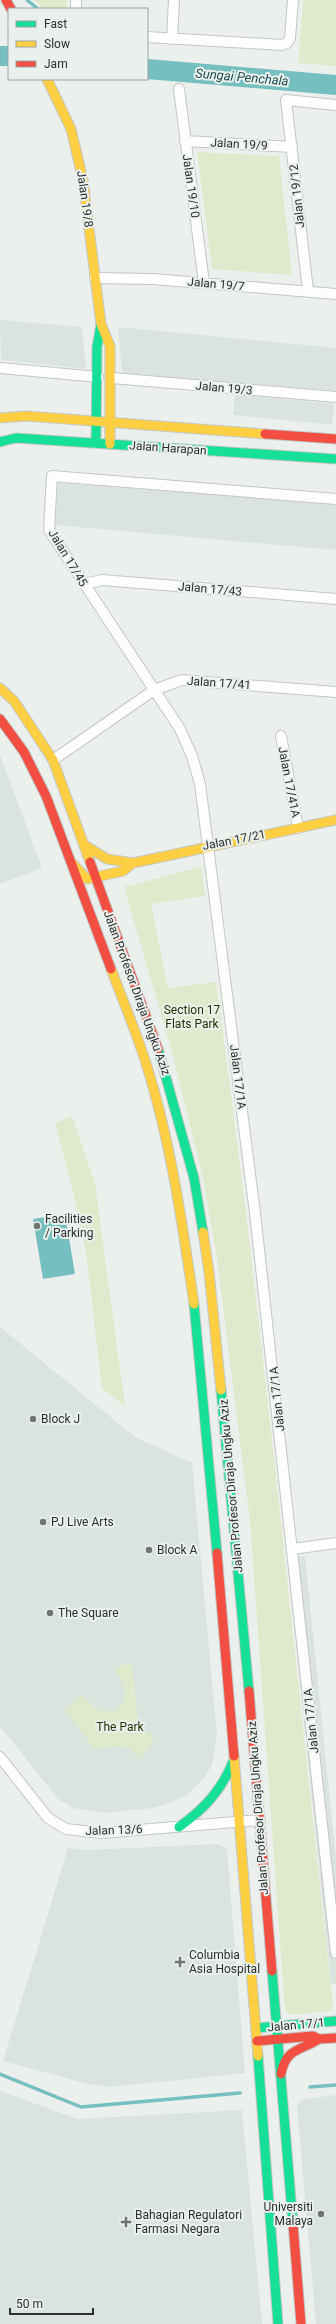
<svg xmlns="http://www.w3.org/2000/svg" width="336" height="2324" viewBox="0 0 336 2324" font-family="Roboto,sans-serif">
	<style>
		.built { fill: #dae3de }
		.green { fill: #deeacb }
		.water { fill: #75bfc1 }
		.lines { fill: none; stroke-linecap: round; stroke-linejoin: round }
		.stream { stroke: #75bfc1; stroke-width: 3.5 }
		.river { stroke: #75bfc1; stroke-width: 20 }
		.street-casing { stroke: #c3c6c4; stroke-width: 12 }
		.fast-casing { stroke: #c3c6c4; stroke-width: 11 }
		.slow-casing { stroke: #c3c6c4; stroke-width: 11 }
		.jam-casing { stroke: #c3c6c4; stroke-width: 11 }
		.street { stroke: #fcfdfc; stroke-width: 10 }
		.fast { stroke: #16e098; stroke-width: 9 }
		.slow { stroke: #ffcf43; stroke-width: 9 }
		.jam { stroke: #f24e42; stroke-width: 9 }
		.poi-dot { fill: #707371; stroke: #eaf1ed; stroke-width: 1.5 }
		.labels { text-anchor: middle; dominant-baseline: central; stroke-width: 4; stroke-linejoin: round; paint-order: stroke }
		.street-label { font-size: 12px; fill: #2d2f2e; stroke: #eaf1ed }
		.park-label { font-size: 12px; fill: #253100; stroke: #eaf1ed }
		.poi-label { font-size: 12px; fill: #2d2f2e; stroke: #eaf1ed; text-anchor: start }
		.water-label { font-size: 13px; font-style: italic; fill: #1d4b4d; stroke: #eaf1ed }
	</style>
	<rect width="100%" height="100%" fill="#ebf0ed"/>
	<!-- built -->
	<path class="built" d="M0,320L82,327L86,369L1,360Z
		M118,327L336,348V391L122,373Z
		M235,394L334,404L332,425L233,415Z
		M58,483L336,504V550L55,525Z
		M0,755L42,868L0,884Z
		M0,1327L135,1437L192,1463L217,1736L212,1765L204,1778L187,1795L170,1803L153,1808L104,1813L73,1808L58,1799L0,1726Z
		M305,1556L336,1859V1984H331L287,1558Z
		M219,1844L227,1850L245,2073L110,2087L88,2084L3,2061L68,1848L87,1850Z
		M0,2091L78,2119L242,2110L262,2324H0Z
		M336,2095V2324H316L297,2105L304,2099Z"/>
	<!-- green -->
	<path class="green" d="M33,0H67L66,9H45Z
		M303,0H336V66L298,63Z
		M197,152L279,156L292,275L212,269Z
		M201,867L205,896L151,904L168,988L216,982C263,1322 295,1665 333,2006L329,2011L291,2015L285,2011L250,1520L217,1257L203,1179L171,1049L124,887Z
		M72,1116L95,1184L125,1406L102,1388L86,1252L72,1188L55,1123Z
		M132,1663L138,1722L144,1732L154,1735L150,1747L139,1759C130,1741 111,1747 95,1749L64,1709L82,1695C109,1729 141,1704 115,1670L123,1665Z"/>
	<!-- water -->
	<path class="water" d="M65,1214L75,1274L43,1279L33,1219Z"/>
	<g class="lines">
		<!-- stream -->
		<path class="stream" d="M27,0L38,9
			M0,2074L81,2107L240,2093
			M310,2087L336,2085"/>
		<!-- river -->
		<path class="river" d="M0,56H9
			M147,69L336,85"/>
		<!-- street casing -->
		<g class="street-casing">
			<path id="street" d="M76,9V0
				M147,37L282,45L287,43L290,38L293,0
				M172,39L174,0
				M179,89L204,283
				M185,141L292,147
				M95,278L153,279L336,294
				M308,291L286,100L336,105
				M0,368L98,377
				M112,378L336,397
				M336,499L52,476L49,530L180,729L192,756L200,784L255,1213L336,1953
				M84,584L102,580L336,599
				M281,736L298,828
				M53,760L154,690L182,680L336,692
				M293,1549L336,1543
				M0,1757L48,1818L66,1829L102,1833L260,1820"/>
		</g>
		<!-- fast casing -->
		<g class="fast-casing">
			<path id="fast" d="M0,442L16,438L336,459
				M96,443L97,347L101,324
				M158,1049L194,1178L203,1232
				M194,1304L217,1553
				M221,1390L249,1691
				M179,1827C204,1809 221,1791 233,1762
				M272,1971L293,2224
				M256,2028L336,2021
				M258,2056L278,2324"/>
		</g>
		<!-- slow casing -->
		<g class="slow-casing">
			<path id="slow" d="M47,79L71,129L83,180L101,324L110,346V444
				M0,418L26,416L265,434
				M0,688L14,701L53,760L90,862
				M86,846L107,859L133,863L336,820
				M73,864L87,879L123,871L133,863
				M111,969C122,998 134,1027 144,1057C170,1137 182,1221 194,1304
				M203,1232L209,1272L221,1390
				M234,1756L258,2056"/>
		</g>
		<!-- jam casing -->
		<g class="jam-casing">
			<path id="jam" d="M6,0L11,9
				M265,434L336,439
				M0,719L24,752L46,796L111,969
				M90,862L158,1049
				M217,1553L234,1756
				M249,1691L272,1971
				M257,2041L313,2036L319,2039L336,2038
				M281,2074C286,2048 300,2051 319,2039
				M293,2224L301,2324"/>
		</g>
		<!-- street -->
		<use href="#street" class="street"/>
		<!-- fast -->
		<use href="#fast" class="fast"/>
		<!-- slow -->
		<use href="#slow" class="slow"/>
		<!-- jam -->
		<use href="#jam" class="jam"/>
	</g>
	<!-- markers -->
	<g class="poi-dot">
		<circle cx="37" cy="1226" r="4"/>
		<circle cx="33" cy="1419" r="4"/>
		<circle cx="43" cy="1522" r="4"/>
		<circle cx="149" cy="1550" r="4"/>
		<circle cx="50" cy="1613" r="4"/>
		<path d="M178 1956h4v4h4v4h-4v4h-4v-4h-4v-4h4z"/>
		<circle cx="321" cy="2214" r="4"/>
		<path d="M124 2216h4v4h4v4h-4v4h-4v-4h-4v-4h4z"/>
	</g>
	<g class="labels">
		<!-- street labels -->
		<g class="street-label">
			<text transform="translate(239 144) rotate(3)">Jalan 19/9</text>
			<text transform="translate(191 186) rotate(82)">Jalan 19/10</text>
			<text transform="translate(297 196) rotate(-96)">Jalan 19/12</text>
			<text transform="translate(85 199) rotate(82)">Jalan 19/8</text>
			<text transform="translate(216 284) rotate(5)">Jalan 19/7</text>
			<text transform="translate(224 388) rotate(5)">Jalan 19/3</text>
			<text transform="translate(168 448) rotate(4)">Jalan Harapan</text>
			<text transform="translate(68 558) rotate(59)">Jalan 17/45</text>
			<text transform="translate(210 589) rotate(5)">Jalan 17/43</text>
			<text transform="translate(219 683) rotate(4)">Jalan 17/41</text>
			<text transform="translate(289 782) rotate(79)">Jalan 17/41A</text>
			<text transform="translate(234 840) rotate(-11)">Jalan 17/21</text>
			<text transform="translate(137 993) rotate(70)">Jalan Profesor Diraja Ungku Aziz</text>
			<text transform="translate(238 1077) rotate(83)">Jalan 17/1A</text>
			<text transform="translate(277 1399) rotate(-96)">Jalan 17/1A</text>
			<text transform="translate(231 1486) rotate(-95)">Jalan Profesor Diraja Ungku Aziz</text>
			<text transform="translate(311 1721) rotate(-96)">Jalan 17/1A</text>
			<text transform="translate(258 1808) rotate(-94)">Jalan Profesor Diraja Ungku Aziz</text>
			<text transform="translate(114 1830) rotate(-2)">Jalan 13/6</text>
			<text transform="translate(296 2025) rotate(-5)">Jalan 17/1</text>
		</g>
		<!-- park labels -->
		<g class="park-label">
			<text x="192" y="1010">Section 17<tspan x="192" dy="14">Flats Park</tspan></text>
			<text x="120" y="1727">The Park</text>
		</g>
		<!-- poi labels -->
		<g class="poi-label">
			<text x="45" y="1219">Facilities<tspan x="45" dy="14">/ Parking</tspan></text>
			<text x="41" y="1419">Block J</text>
			<text x="51" y="1522">PJ Live Arts</text>
			<text x="157" y="1550">Block A</text>
			<text x="58" y="1613">The Square</text>
			<text x="189" y="1955">Columbia<tspan x="189" dy="14">Asia Hospital</tspan></text>
			<text x="313" y="2207" text-anchor="end">Universiti<tspan x="313" dy="14">Malaya</tspan></text>
			<text x="135" y="2215">Bahagian Regulatori<tspan x="135" dy="14">Farmasi Negara</tspan></text>
		</g>
		<!-- water labels -->
		<g class="water-label">
			<text transform="translate(242 77) rotate(5)">Sungai Penchala</text>
		</g>
	</g>
	<!-- legend -->
	<rect x="8" y="8" width="140" height="72" fill="#eaf1ed" stroke="#9ea3a1"/>
	<rect x="16" y="21" width="20" height="6" fill="#16e098" stroke="#9ea3a1"/>
	<text x="44" y="28" font-size="12" fill="#2d2f2e">Fast</text>
	<rect x="16" y="41" width="20" height="6" fill="#ffcf43" stroke="#9ea3a1"/>
	<text x="44" y="48" font-size="12" fill="#2d2f2e">Slow</text>
	<rect x="16" y="61" width="20" height="6" fill="#f24e42" stroke="#9ea3a1"/>
	<text x="44" y="68" font-size="12" fill="#2d2f2e">Jam</text>
	<!-- scale -->
	<path d="M10 2308v6h83v-6" fill="none" stroke="#2d2f2e" stroke-width="2"/>
	<text x="16" y="2308" font-size="12" fill="#2d2f2e" stroke="#eaf1ed" stroke-width="3" paint-order="stroke">50 m</text>
</svg>
